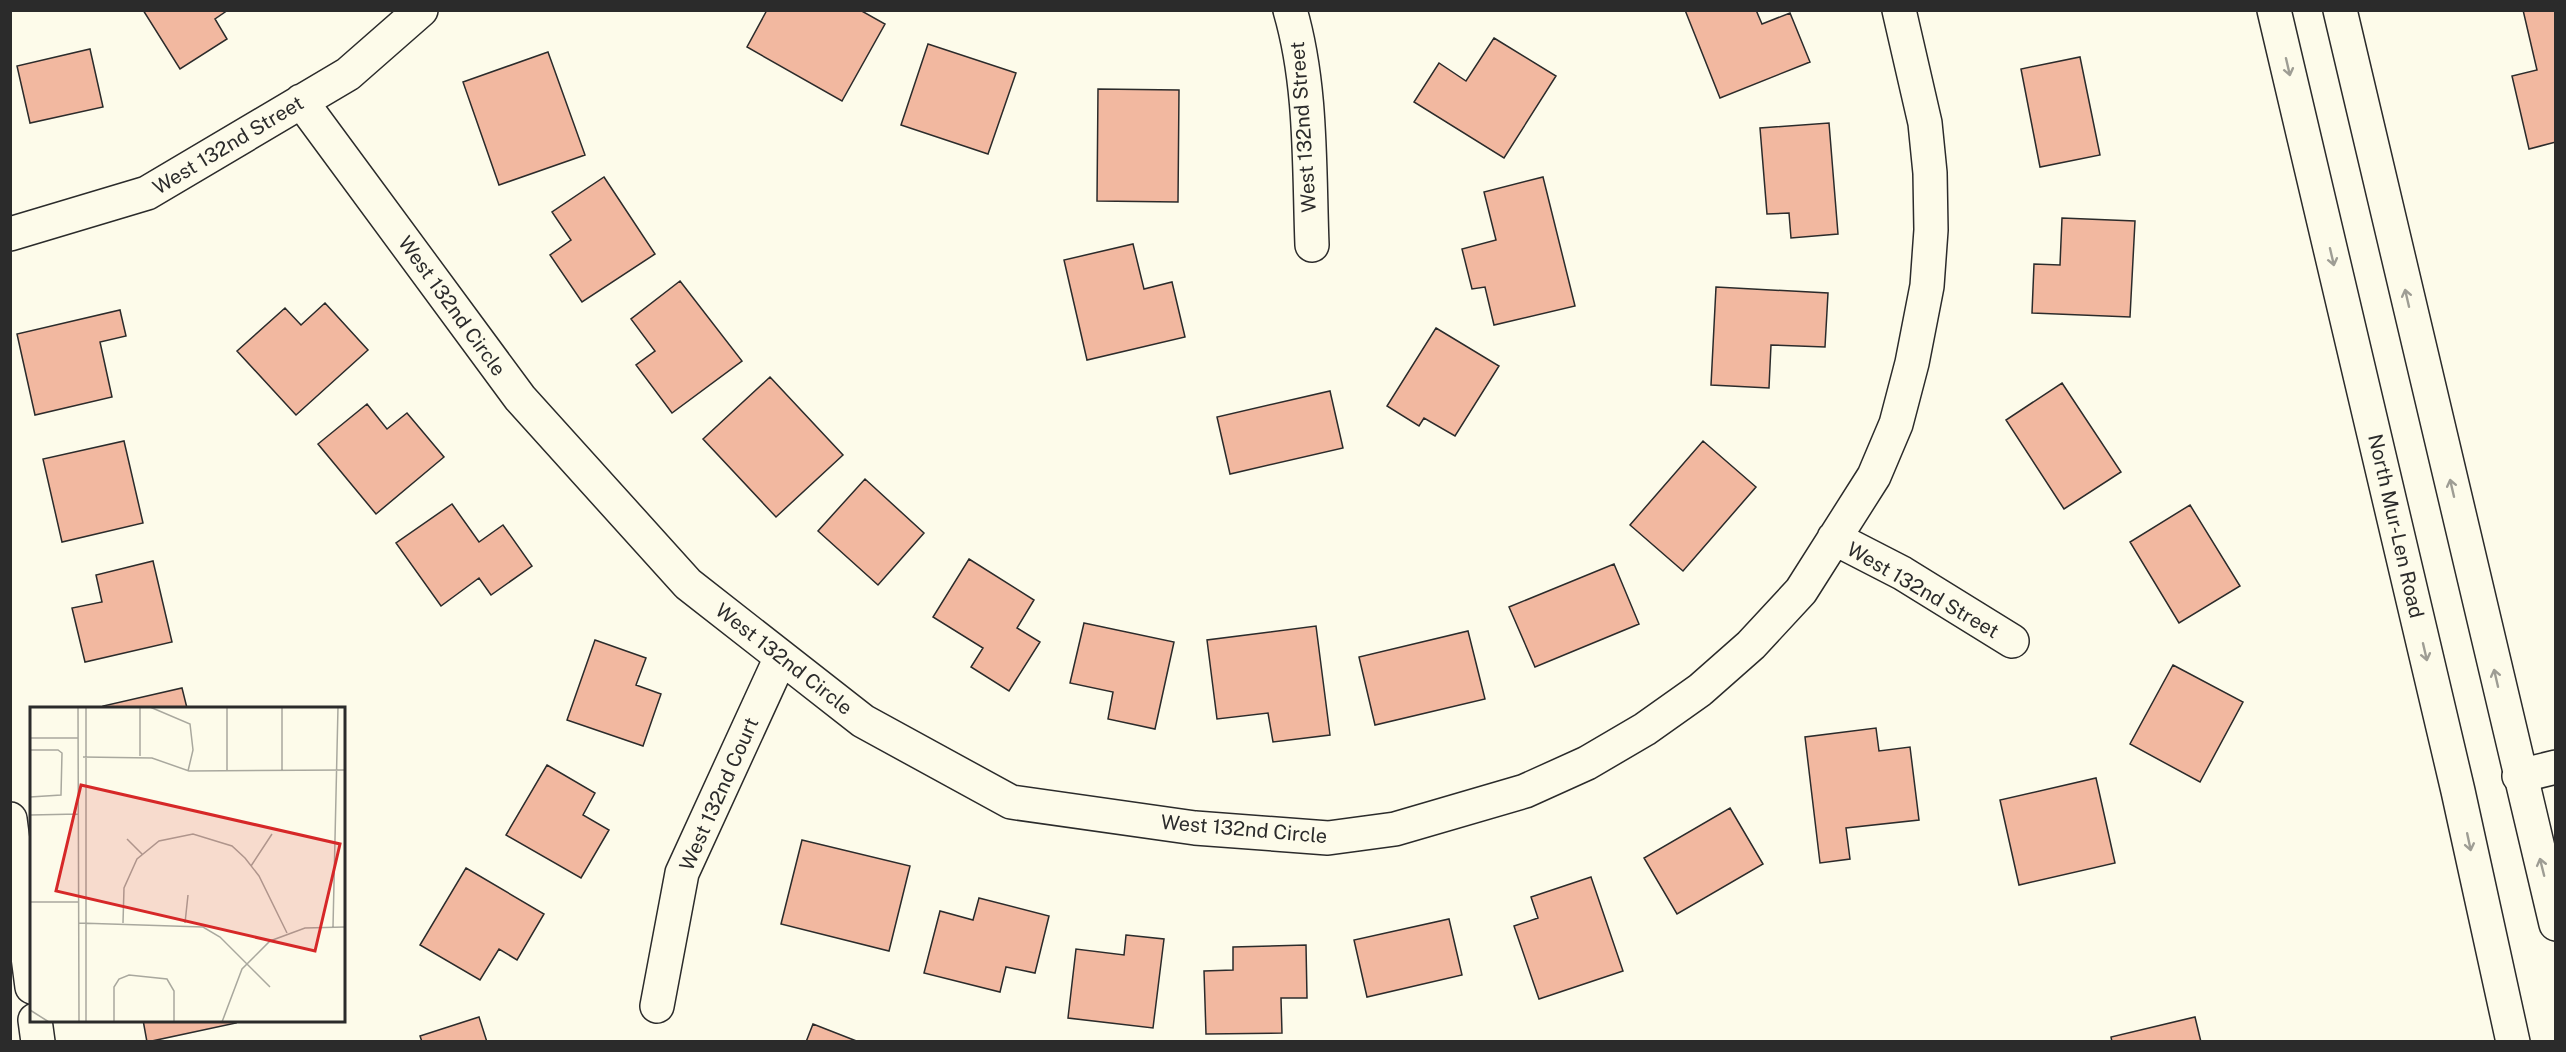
<svg xmlns="http://www.w3.org/2000/svg" width="2566" height="1052" viewBox="0 0 2566 1052" font-family="'Public Sans',sans-serif">
	<style>
		.building { fill: #f2b8a0; stroke: #2b2b2b; stroke-width: 1.5 }
		.lines { fill: none; stroke-linecap: round; stroke-linejoin: round }
		.minor-casing { stroke: #2b2b2b; stroke-width: 36 }
		.major-casing { stroke: #2b2b2b; stroke-width: 36 }
		.minor { stroke: #fdfbea; stroke-width: 33 }
		.major { stroke: #fdfbea; stroke-width: 33 }
		.oneway { stroke: #9e9d94 }
		.labels { text-anchor: middle; dominant-baseline: central; stroke-width: 4.5; stroke-linejoin: round; paint-order: stroke }
		.street-label { font-size: 20px; fill: #2b2b2b; stroke: #fdfbea }
		.inset-road { fill: none; stroke: #a9a89e; stroke-width: 1.5 }
		.view { fill: #d62828; fill-opacity: 0.15; stroke: #d62828; stroke-width: 3 }
		.inset-edge { fill: none; stroke: #2b2b2b; stroke-width: 3 }
	</style>
	<rect width="100%" height="100%" fill="#fdfbea"/>
	<!-- building -->
	<path class="building" d="M143,10H228L215,19L227,39L180,69Z
		M767,10H860L885,24L842,101L747,47Z
		M1685,10H1756L1762,24L1790,13L1810,62L1720,98Z
		M2523,10H2556V142L2529,149L2512,76L2537,70Z
		M1494,38L1556,76L1504,158L1414,102L1439,63L1466,81Z
		M928,44L1016,73L988,154L901,125Z
		M90,49L103,107L30,123L17,66Z
		M548,52L585,155L499,185L463,82Z
		M2080,57L2100,155L2040,167L2021,69Z
		M1098,89L1179,90L1178,202L1097,201Z
		M1829,123L1838,234L1791,238L1789,213L1767,214L1760,128Z
		M604,177L655,254L582,302L550,255L571,240L552,212Z
		M1543,177L1575,306L1494,325L1485,287L1472,289L1462,249L1496,240L1484,192Z
		M2062,218L2135,221L2130,317L2032,313L2034,264L2060,265Z
		M1133,244L1144,289L1172,282L1185,337L1087,360L1064,260Z
		M680,281L742,361L672,413L636,365L655,351L631,319Z
		M1716,287L1828,293L1825,347L1771,345L1769,388L1711,385Z
		M325,303L368,350L296,415L237,351L285,308L301,325Z
		M120,310L126,336L100,342L112,397L35,415L17,334Z
		M1436,328L1499,366L1455,436L1424,418L1419,426L1387,406Z
		M770,377L843,455L776,517L703,439Z
		M2062,383L2121,472L2064,509L2006,420Z
		M1330,391L1343,448L1230,474L1217,417Z
		M367,404L387,429L407,413L444,457L376,514L318,444Z
		M124,441L143,523L62,542L43,459Z
		M1703,441L1756,487L1683,571L1630,525Z
		M865,479L924,533L878,585L818,531Z
		M452,504L479,542L503,525L532,566L491,595L479,578L441,606L396,543Z
		M2190,505L2240,586L2179,623L2130,542Z
		M969,559L1034,600L1017,628L1040,642L1009,691L971,667L983,648L933,617Z
		M153,561L172,642L85,662L72,608L102,602L96,575Z
		M1614,564L1639,624L1535,667L1509,607Z
		M1084,623L1174,642L1155,729L1108,719L1113,692L1070,683Z
		M1316,626L1330,735L1273,742L1268,713L1217,719L1207,640Z
		M1468,631L1485,699L1375,725L1359,657Z
		M595,640L646,658L636,685L661,694L643,746L567,720Z
		M2173,665L2243,702L2200,782L2130,744Z
		M182,688L187,708H103V706Z
		M1876,728L1879,751L1910,747L1919,820L1846,828L1850,859L1820,863L1805,737Z
		M547,765L595,793L583,815L609,830L581,878L506,835Z
		M2096,778L2115,863L2019,885L2000,800Z
		M1730,808L1763,864L1677,914L1644,858Z
		M802,840L910,866L889,951L781,924Z
		M466,868L544,914L517,960L499,949L480,980L420,945Z
		M1591,877L1623,971L1539,999L1514,926L1538,918L1531,897Z
		M979,898L1049,916L1035,973L1006,967L1000,992L924,973L940,911L973,920Z
		M1449,919L1462,975L1367,997L1354,940Z
		M1126,935L1164,939L1153,1028L1068,1018L1076,949L1124,955Z
		M1306,945L1307,998H1281L1282,1033L1206,1034L1204,971L1233,970V947Z
		M479,1017L487,1042H422L420,1036Z
		M2195,1017L2201,1042H2112L2111,1037Z
		M143,1020H235L236,1023L147,1042Z
		M813,1024L859,1042H806Z"/>
	<g class="lines">
		<!-- minor casing -->
		<g class="minor-casing">
			<path id="minor" d="M1290,10C1312,85 1309,167 1312,245
				M301,101L520,398L688,584L863,721L1011,802L1195,828L1328,838L1395,829L1525,791L1587,763L1645,729L1700,690L1751,645L1801,591L1874,476L1896,424L1912,363L1927,286L1931,230L1930,173L1925,123L1899,10
				M10,234L147,193L348,74L421,10
				M1834,538L1902,573L2012,641
				M2519,776L2556,767
				M10,819L32,987
				M657,1006L682,873L781,657
				M35,1020L38,1042"/>
		</g>
		<!-- major casing -->
		<g class="major-casing">
			<path id="major" d="M2274,10L2458,791L2513,1042
				M2340,10L2556,924"/>
		</g>
		<!-- minor -->
		<use href="#minor" class="minor"/>
		<!-- major -->
		<use href="#major" class="major"/>
	</g>
	<!-- one-way arrows -->
	<defs><path id="oneway-shaft" d="M-6 0H5M1.5-3L5.5 0L1.5 3" fill="none" stroke-width="1.6" stroke-linecap="round" stroke-linejoin="round" transform="scale(1.5)"/></defs>
	<g class="oneway">
		<use href="#oneway-shaft" transform="translate(2288 67) rotate(77)"/>
		<use href="#oneway-shaft" transform="translate(2332 257) rotate(77)"/>
		<use href="#oneway-shaft" transform="translate(2407 298) rotate(-103)"/>
		<use href="#oneway-shaft" transform="translate(2452 488) rotate(-103)"/>
		<use href="#oneway-shaft" transform="translate(2425 652) rotate(77)"/>
		<use href="#oneway-shaft" transform="translate(2496 678) rotate(-103)"/>
		<use href="#oneway-shaft" transform="translate(2469 842) rotate(78)"/>
		<use href="#oneway-shaft" transform="translate(2542 867) rotate(-104)"/>
	</g>
	<g class="labels">
		<!-- street labels -->
		<g class="street-label">
			<text transform="translate(1303 127) rotate(-94)">West 132nd Street</text>
			<text transform="translate(228 145) rotate(-31)">West 132nd Street</text>
			<text transform="translate(452 306) rotate(54)">West 132nd Circle</text>
			<text transform="translate(2396 526) rotate(77)">North Mur-Len Road</text>
			<text transform="translate(1923 590) rotate(30)">West 132nd Street</text>
			<text transform="translate(784 659) rotate(38)">West 132nd Circle</text>
			<text transform="translate(719 794) rotate(-66)">West 132nd Court</text>
			<text transform="translate(1244 829) rotate(5)">West 132nd Circle</text>
		</g>
	</g>
	<!-- overview -->
	<g transform="translate(30 707)">
		<rect width="315" height="315" fill="#fdfbea"/>
		<path class="inset-road" d="M48,0L49,315M56,0V315M110,0V49M120,0L160,17L163,43L158,64M197,0V64M0,31H48M0,43H28L32,46L31,88L0,90M53,50L122,51L159,64L315,63M252,63V0M0,108L49,107M97,132L112,147M221,159L242,127M0,195H49M49,216L173,220L190,230L240,280M93,216L94,181L107,152L129,134L163,127L202,139L215,151L229,169L257,226M155,216L158,188M303,220L308,0M0,303L19,315M84,315V280L89,272L99,268L137,272L144,284V315M192,315L212,262L240,234L275,221L315,220"/>
		<path class="view" d="M51,78L310,137L285,244L26,184Z"/>
		<rect width="315" height="315" class="inset-edge"/>
	</g>
	<!-- border -->
	<rect width="2566" height="1052" fill="none" stroke="#2b2b2b" stroke-width="24"/>
</svg>
